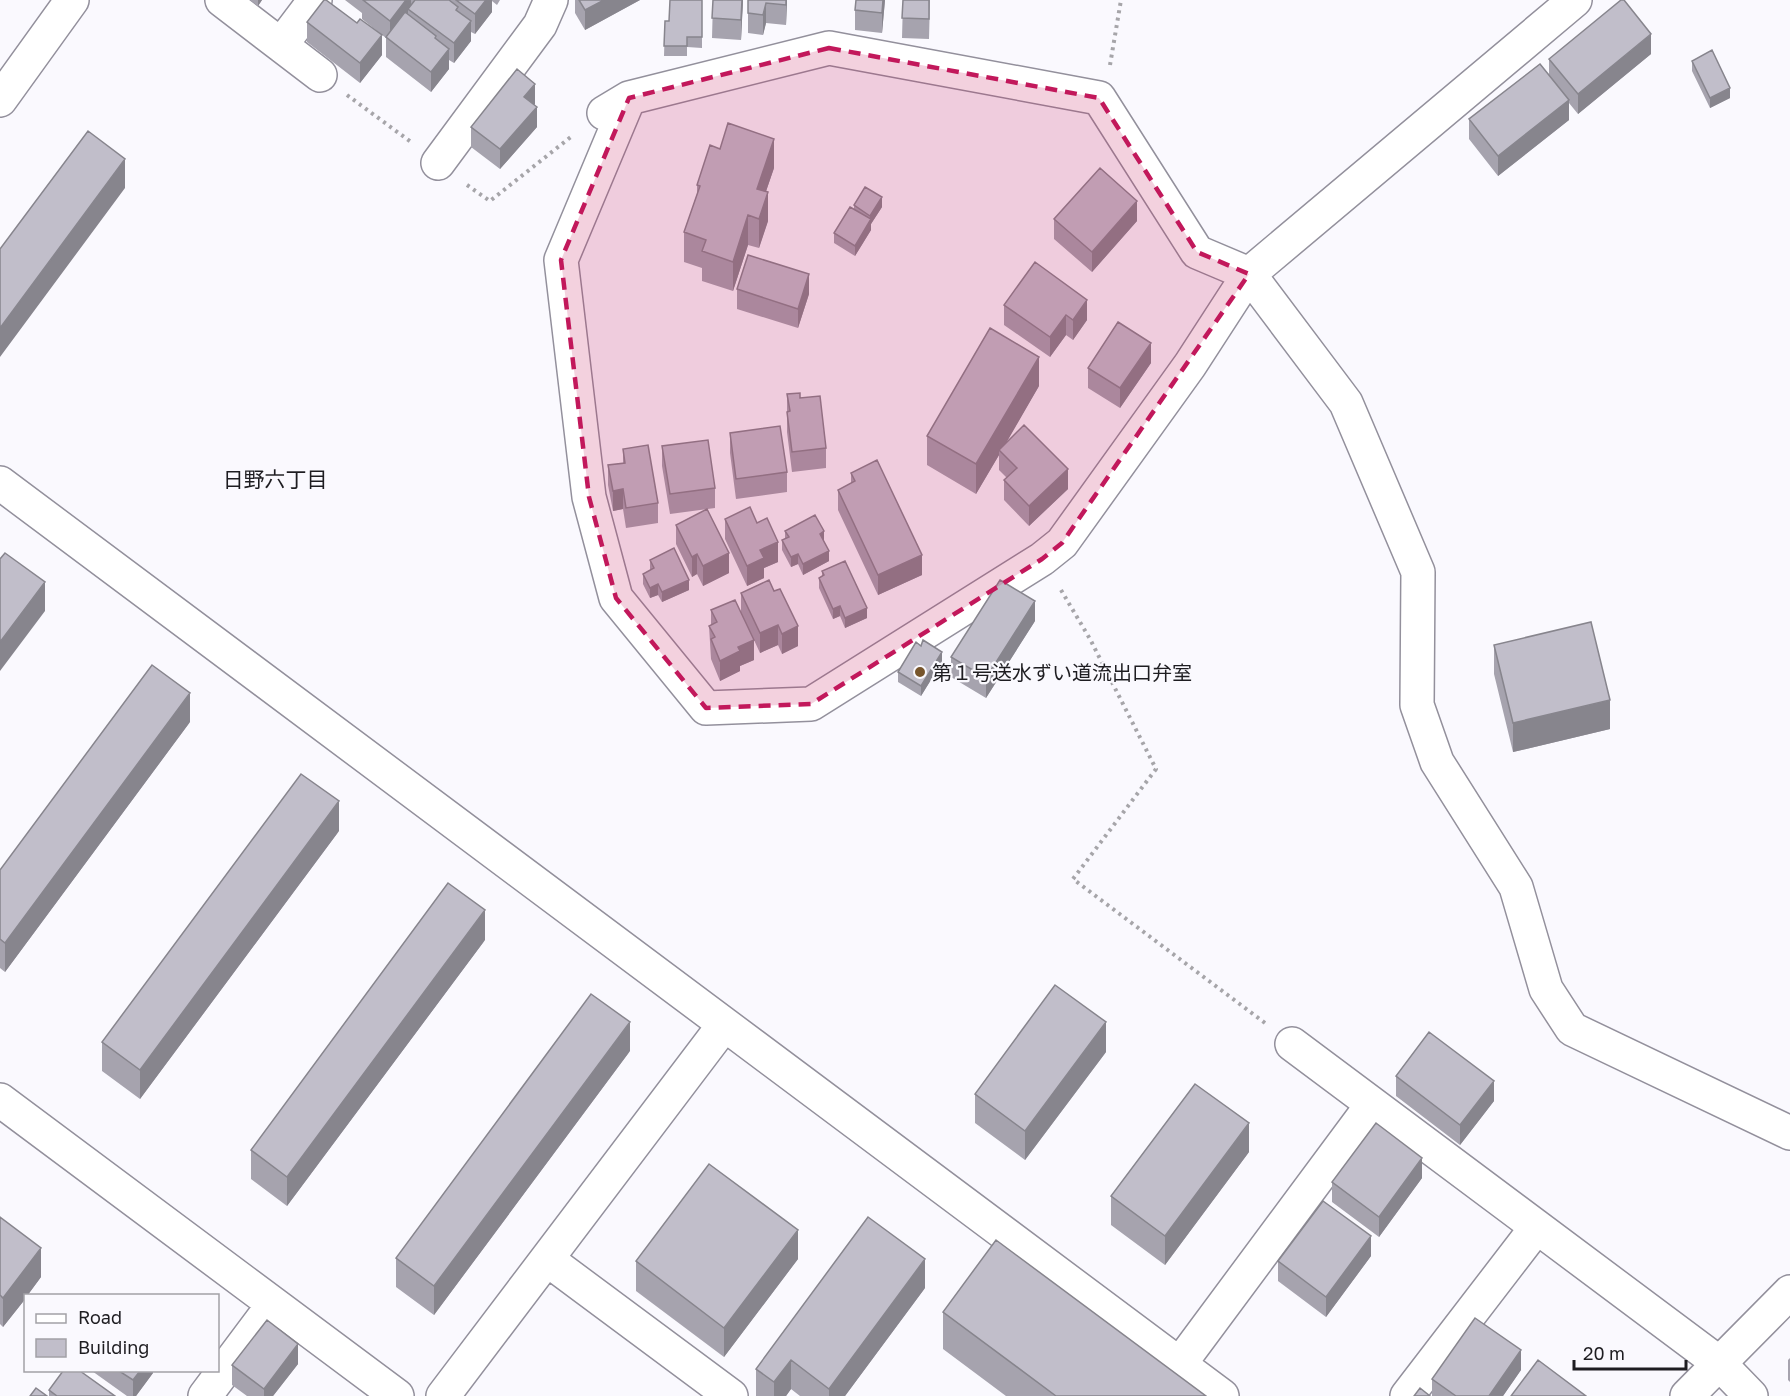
<svg xmlns="http://www.w3.org/2000/svg" width="1790" height="1396" viewBox="0 0 1790 1396" font-family="'Golos Text','Noto Sans JP',sans-serif">
	<style>
		.lines { fill: none; stroke-linecap: round; stroke-linejoin: round }
		.minor-casing { stroke: #93909c; stroke-width: 36 }
		.tertiary-casing { stroke: #93909c; stroke-width: 36 }
		.path { stroke: #a6a5a9; stroke-width: 4; stroke-dasharray: 3 4.5; stroke-linecap: butt }
		.minor { stroke: #fff; stroke-width: 33 }
		.tertiary { stroke: #fff; stroke-width: 33 }
		.wall { fill: #a6a3ae }
		.shaded-wall { fill: #87858d }
		.building { fill: #c1beca; stroke: #87858d; stroke-width: 1.5 }
		.marked { fill: #c2185b; fill-opacity: 0.2; stroke: #c2185b; stroke-width: 4.5; stroke-dasharray: 12 8; stroke-linejoin: round }
		.poi-dot { fill: #77552c; stroke: #faf9fe; stroke-width: 2 }
		.labels { text-anchor: middle; dominant-baseline: central; stroke-width: 4.5; stroke-linejoin: round; paint-order: stroke }
		.poi-label { font-size: 20px; fill: #1e1d21; stroke: #faf9fe; text-anchor: start }
		.neighbourhood-label { font-size: 21px; fill: #1e1d21; stroke: #faf9fe }
	</style>
	<rect width="100%" height="100%" fill="#faf9fe"/>
	<g class="lines">
		<!-- minor casing -->
		<g class="minor-casing">
			<path id="minor" d="M222,0L320,75
				M281,45L315,0
				M629,98L561,260L589,497L616,598L706,708L811,704L1042,559L1062,543L1190,365L1249,274L1575,0
				M0,100L72,0
				M604,113L629,98L829,48L1099,98L1197,252L1249,274L1346,403L1418,572L1417,705L1437,762L1516,887L1546,989L1572,1029L1790,1133
				M438,163L540,25L551,0
				M0,483L1222,1396
				M1292,1044L1719,1363L1751,1396
				M0,1100L397,1396
				M548,1260L731,1396
				M1179,1365L1372,1105
				M205,1396L273,1305
				M443,1396L724,1025
				M1407,1396L1536,1228"/>
		</g>
		<!-- tertiary casing -->
		<g class="tertiary-casing">
			<path id="tertiary" d="M1687,1396L1790,1292"/>
		</g>
		<!-- path -->
		<path class="path" d="M1110,65L1121,0
			M347,95L411,142
			M467,185L490,201L572,136
			M1061,590L1090,639L1156,769L1073,879L1265,1023"/>
		<!-- minor -->
		<use href="#minor" class="minor"/>
		<!-- tertiary -->
		<use href="#tertiary" class="tertiary"/>
	</g>
	<!-- wall -->
	<path class="wall" d="M250,0H262L258,6Z
		M345,0H500L497,5L492,1V12L475,34L471,32V41L454,63L449,60V69L431,92L386,57V38L362,19V13Z
		M575,0H640L585,30L575,13Z
		M702,0V48L687,47V56H664L665,21H669Z
		M713,0H743L741,40L712,38Z
		M748,0H787L786,25L766,23L763,35L748,33Z
		M885,0L882,33L855,30V10Z
		M903,0H930L929,39L902,38Z
		M307,22L382,55L360,83L307,42Z
		M1651,54L1578,114L1569,103V120L1498,176L1469,139V119L1549,75V59Z
		M1692,61L1730,98L1710,108L1692,71Z
		M535,104L534,105L537,127L500,169L471,147V127Z
		M774,168L766,191L768,221L759,248L748,245L733,291L702,281V268L684,262V232L697,194V185Z
		M854,205L882,207L871,224V230L855,256L834,243V233L854,209Z
		M1054,219L1137,221L1092,272L1054,239Z
		M737,289L809,294L798,328L737,309Z
		M1087,300V320L1073,340L1066,335L1050,357L1004,325V305Z
		M1151,363L1120,408L1088,388V368Z
		M1039,386L1006,442L1068,489L1029,526L1004,500V480L1007,478L999,470V455L976,494L927,465V436Z
		M787,394L800,398L826,448V468L792,472L787,432Z
		M730,433L787,472V492L736,499L730,453Z
		M662,446L715,488V508L670,514L662,466Z
		M623,449L658,503V523L626,528L623,509L613,511L608,485V465L623,463Z
		M851,473L922,575L878,595L838,510V490L851,483Z
		M725,519L757,523L778,562L764,568V578L747,586L725,539Z
		M676,525L729,573L703,586L697,574L692,577L676,544Z
		M785,531L824,541L829,561L803,575L798,564L791,567L782,550V540L785,539Z
		M650,560L689,590L662,602L658,595L650,598L643,584V574L650,570Z
		M822,571L867,618L845,628L840,616L833,619L819,588V578L822,576Z
		M769,580L798,646L782,654L778,645L760,653L754,640V660L740,666V671L720,681L711,659L709,626L711,625V610L741,612V593Z
		M1035,621L986,698L951,677V657Z
		M1494,645L1610,729L1513,752L1494,674Z
		M921,646L942,662L921,696L898,682V672Z
		M190,722L5,972L0,968V870Z
		M339,831L140,1099L102,1071V1042Z
		M485,940L287,1206L251,1179V1150Z
		M630,1051L434,1315L396,1287V1258Z
		M1106,1052L1025,1160L975,1123V1094Z
		M1396,1076L1494,1101L1460,1145L1396,1096Z
		M1249,1152L1165,1265L1111,1225V1196Z
		M1422,1178L1379,1237L1332,1202V1182Z
		M0,1217L41,1277L27,1296H26V1298L3,1327L0,1324Z
		M1371,1256L1326,1317L1278,1281V1261Z
		M798,1259L724,1357L636,1291V1261Z
		M925,1288L845,1396H800L791,1389L786,1396H756V1369Z
		M943,1312L1206,1396H1006L943,1349Z
		M1790,1343V1382L1788,1380V1360L1790,1358Z
		M298,1364L273,1396H247L232,1385V1365Z
		M1521,1370L1503,1396H1432V1379Z
		M92,1371H153V1373L136,1396H127Z
		M49,1390L115,1396H49Z"/>
	<!-- shaded-wall -->
	<path class="shaded-wall" d="M258,0H262L258,6Z
		M406,0H411V10L408,9V17L390,41V21Z
		M486,0H492V12L475,34V14Z
		M604,0H640L585,30V10Z
		M742,0H743L741,40V20Z
		M786,0H787L786,25Z
		M883,0H885L882,33V13Z
		M766,3V23L763,35V15Z
		M471,21V41L454,63V43Z
		M1651,34V54L1578,114V94Z
		M382,35V55L360,83V63Z
		M449,49V69L431,92V72Z
		M535,84V104L524,117V97Z
		M1730,88V98L1710,108V98Z
		M1569,100V120L1498,176V156Z
		M537,107V127L500,169V149Z
		M774,139V168L757,218V189Z
		M125,159V188L0,357V328Z
		M768,192V221L759,248V219Z
		M882,197V207L871,224V230L855,256V246L870,221V216Z
		M1137,201V221L1092,272V252Z
		M748,215V245L733,291V262Z
		M809,274V294L798,328V309Z
		M1087,300V320L1073,340V320Z
		M1066,315V335L1050,357V337Z
		M1151,343V363L1120,408V388Z
		M1039,357V386L1001,452L999,450V455L976,494V464Z
		M1068,469V489L1029,526V506Z
		M623,489V509L613,511V491Z
		M824,531V542L820,534Z
		M778,542V562L764,568V578L747,586V566L760,550Z
		M829,551V561L803,575V564Z
		M729,553V573L703,586V566Z
		M697,554V574L692,577V557Z
		M798,554V564L791,567V557Z
		M922,555V575L878,595V575Z
		M689,580V590L662,602V592Z
		M45,582V611L0,671V642Z
		M658,584V595L650,598V588Z
		M1035,601V621L986,698V678Z
		M840,606V616L833,619V609Z
		M867,608V618L845,628V618Z
		M778,625V645L760,653V633Z
		M798,626V646L782,654V634Z
		M754,640V660L740,666V671L720,681V661L738,647Z
		M942,652V662L921,696V686Z
		M190,693V722L5,972V943Z
		M1610,700V729L1513,752V723Z
		M339,801V831L140,1099V1070Z
		M485,910V940L287,1206V1177Z
		M630,1022V1051L434,1315V1286Z
		M1106,1022V1052L1025,1160V1131Z
		M1494,1081V1101L1460,1145V1125Z
		M1249,1123V1152L1165,1265V1236Z
		M1422,1158V1178L1379,1237V1217Z
		M798,1230V1259L724,1357V1328Z
		M1371,1236V1256L1326,1317V1297Z
		M41,1248V1277L27,1296H26V1298L3,1327V1298Z
		M925,1259V1288L845,1396H829V1389Z
		M298,1344V1364L273,1396H264V1389Z
		M1521,1350V1370L1503,1396H1489Z
		M791,1360V1389L786,1396H774V1382Z
		M140,1371H153V1373L136,1396H133V1380Z"/>
	<!-- building -->
	<path class="building" d="M324,0H326L357,23L360,19L382,35L360,63L307,22Z
		M363,0H406L390,21Z
		M415,0H449L458,7L456,10L471,21L454,43L408,9Z
		M456,0H486L475,14Z
		M579,0H604L585,10Z
		M670,0H702V37H687V46H664L665,21H669Z
		M713,0H742L741,20L712,18Z
		M748,0H786V5L766,3L763,15L748,13Z
		M856,0H883L882,13L855,10Z
		M903,0H929V19L902,18Z
		M1621,0H1624L1651,34L1578,94L1549,59Z
		M405,12L436,36L435,38L449,49L431,72L386,37Z
		M1712,50L1730,88L1710,98L1692,61Z
		M1540,64L1569,100L1498,156L1469,119Z
		M517,69L535,84L524,97L537,107L500,149L471,127Z
		M728,123L774,139L757,189L768,192L759,219L748,215L733,262L702,251L706,240L684,232L700,186L697,185L710,145L720,149Z
		M88,131L125,159L0,328V249Z
		M1100,168L1137,201L1092,252L1054,219Z
		M865,187L882,197L870,216L854,205Z
		M850,207L871,219L855,246L834,233Z
		M748,255L809,274L798,309L737,289Z
		M1035,262L1087,300L1073,320L1066,315L1050,337L1004,305Z
		M1118,322L1151,343L1120,388L1088,368Z
		M990,328L1039,357L976,464L927,436Z
		M800,393V398L820,396L826,448L792,452L787,412L790,411L787,394Z
		M1024,425L1068,469L1029,506L1004,480L1017,468L999,450Z
		M780,426L787,472L736,479L730,433Z
		M708,440L715,488L670,494L662,446Z
		M648,445L658,503L626,508L623,489L613,491L608,465L625,463L623,449Z
		M877,460L922,555L878,575L838,490L855,481L851,473Z
		M750,507L757,523L767,518L778,542L760,550L764,558L747,566L725,519Z
		M707,509L729,553L703,566L697,554L692,557L676,525Z
		M815,515L824,531L820,534L829,551L803,564L798,554L791,557L782,540L789,537L785,531Z
		M674,548L689,580L662,592L658,584L650,588L643,574L654,568L650,560Z
		M5,553L45,582L0,642V559Z
		M845,561L867,608L845,618L840,606L833,609L819,578L824,575L822,571Z
		M769,580L774,591L780,589L798,626L782,634L778,625L760,633L741,593Z
		M1000,580L1035,601L986,678L951,657Z
		M735,600L754,640L738,647L740,651L720,661L711,639L715,637L709,626L717,622L711,610Z
		M1591,622L1610,700L1513,723L1494,645Z
		M923,640L942,652L921,686L898,672L916,642L921,646Z
		M152,665L190,693L5,943L0,939V870Z
		M301,774L339,801L140,1070L102,1042Z
		M448,883L485,910L287,1177L251,1150Z
		M1055,985L1106,1022L1025,1131L975,1094Z
		M591,994L630,1022L434,1286L396,1258Z
		M1429,1032L1494,1081L1460,1125L1396,1076Z
		M1195,1084L1249,1123L1165,1236L1111,1196Z
		M1376,1123L1422,1158L1379,1217L1332,1182Z
		M709,1164L798,1230L724,1328L636,1261Z
		M1323,1201L1371,1236L1326,1297L1278,1261Z
		M0,1217L41,1248L3,1298L0,1295Z
		M868,1217L925,1259L829,1389L791,1360L774,1382L756,1369Z
		M996,1240L1206,1396H1056L943,1312Z
		M1475,1318L1521,1350L1489,1396H1456L1432,1379Z
		M267,1320L298,1344L264,1389L232,1365Z
		M1538,1360L1586,1396H1511Z
		M63,1371H80L115,1396H57L49,1390Z
		M119,1371H140L133,1380Z
		M36,1388L47,1396H30Z
		M1420,1388L1430,1396H1414Z"/>
	<!-- marked area -->
	<path class="marked" d="M829,48L1099,98L1197,252L1249,274L1062,543L1042,559L811,704L706,708L616,598L589,497L561,260L629,98Z"/>
	<!-- markers -->
	<circle class="poi-dot" cx="920" cy="672" r="6"/>
	<g class="labels">
		<!-- poi labels -->
		<g class="poi-label">
			<text x="932" y="672">第１号送水ずい道流出口弁室</text>
		</g>
		<!-- neighbourhood labels -->
		<g class="neighbourhood-label">
			<text x="275" y="479">日野六丁目</text>
		</g>
	</g>
	<!-- legend -->
	<rect x="24" y="1294" width="195" height="78" fill="#faf9fe" stroke="#a2a1a6" stroke-width="1.5"/>
	<rect x="36" y="1314" width="30" height="9" fill="#ffffff" stroke="#a2a1a6" stroke-width="1.5"/>
	<text x="78" y="1324" font-size="18" fill="#1e1d21">Road</text>
	<rect x="36" y="1339" width="30" height="18" fill="#c1beca" stroke="#a2a1a6" stroke-width="1.5"/>
	<text x="78" y="1354" font-size="18" fill="#1e1d21">Building</text>
	<!-- scale -->
	<path d="M1574 1360v9h112v-9" fill="none" stroke="#1e1d21" stroke-width="3"/>
	<text x="1583" y="1360" font-size="18" fill="#1e1d21" stroke="#faf9fe" stroke-width="4.5" paint-order="stroke">20 m</text>
</svg>
